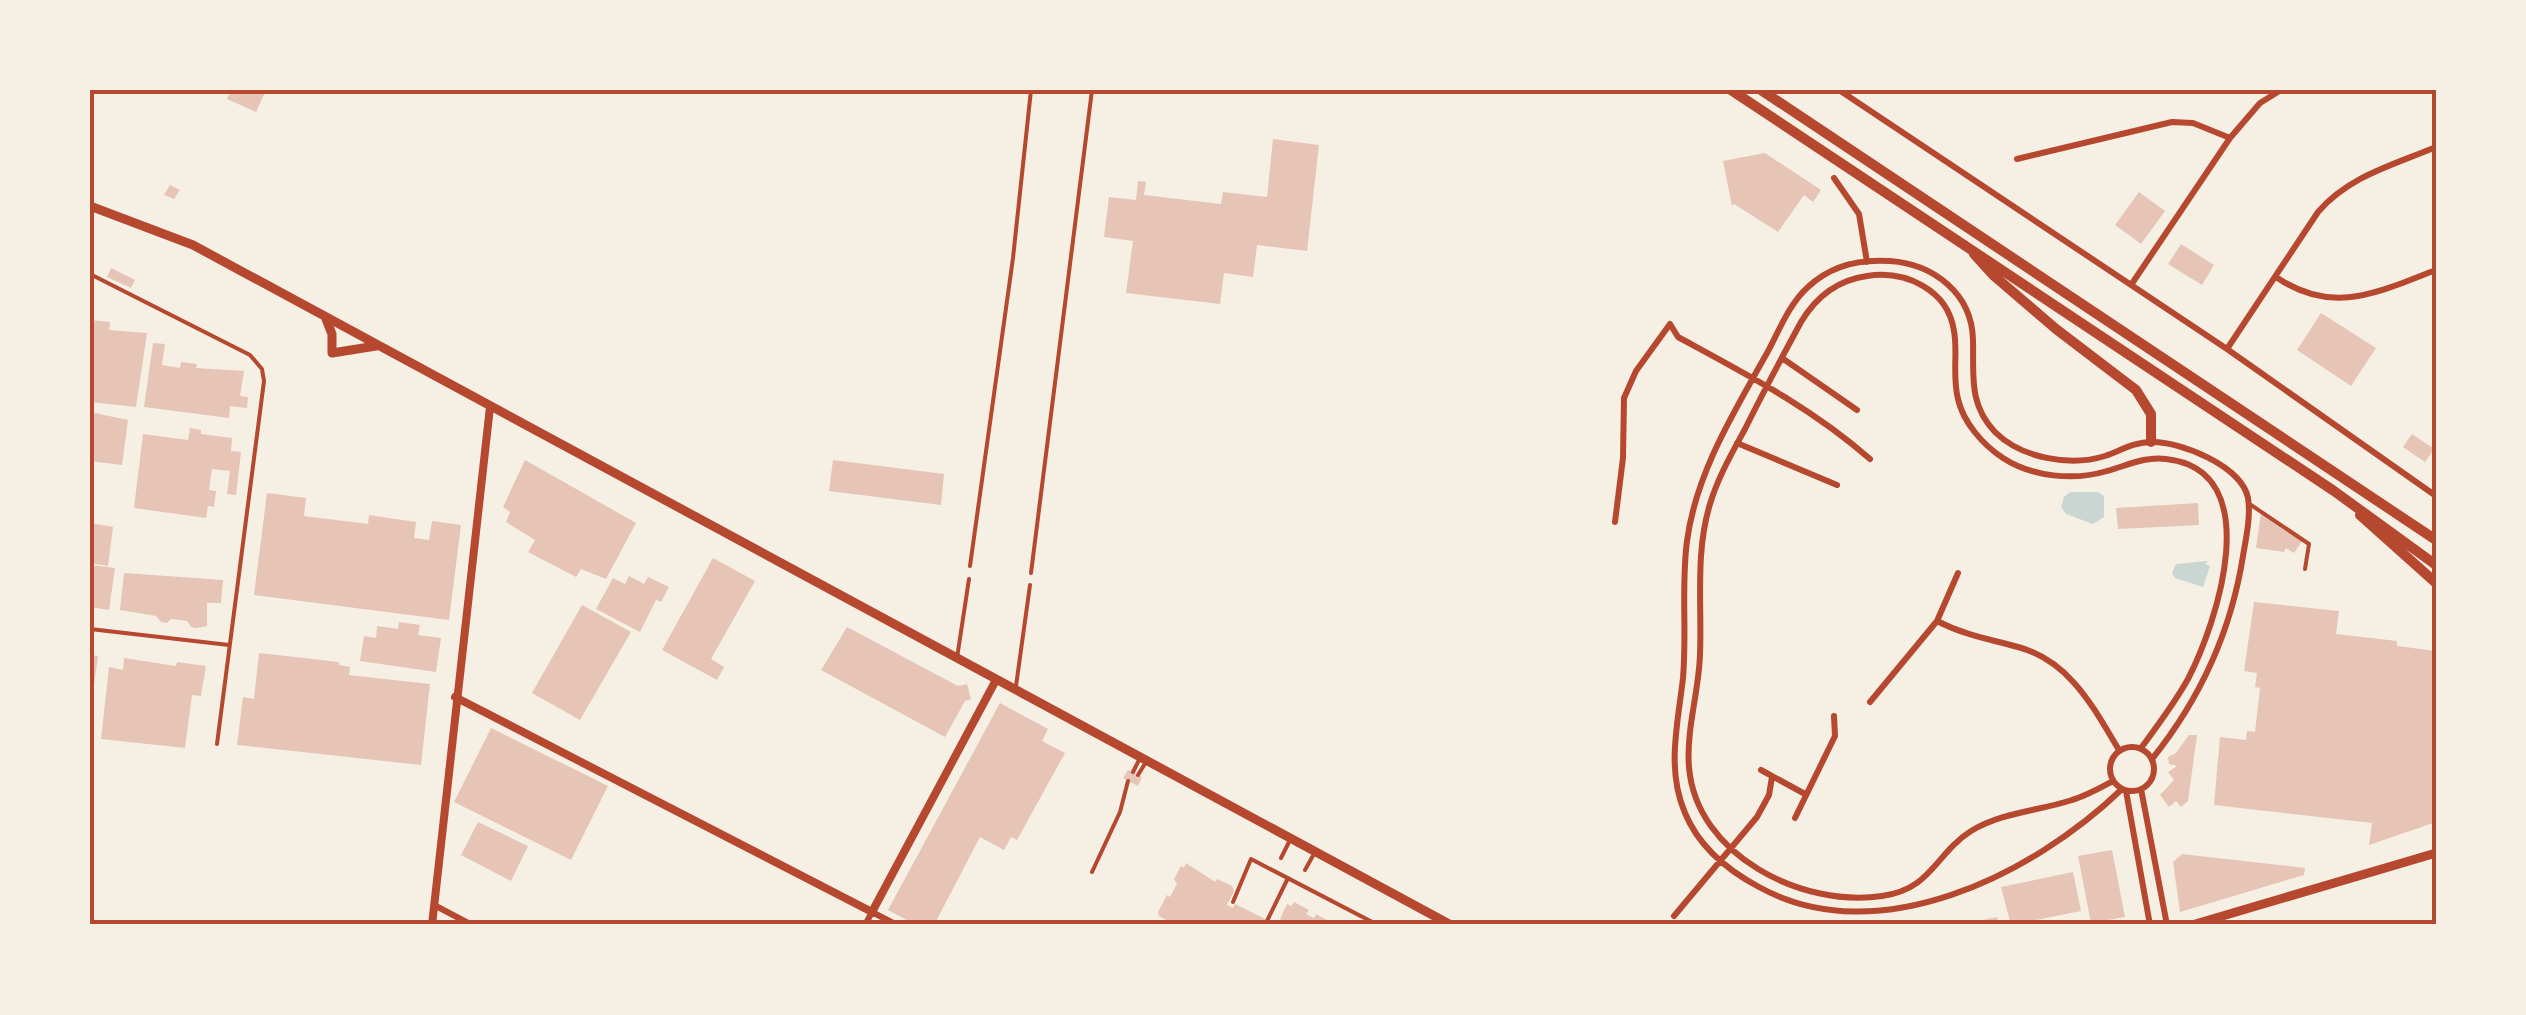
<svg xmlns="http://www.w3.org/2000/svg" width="2526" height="1015" viewBox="0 0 2526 1015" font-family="'Times New Roman',serif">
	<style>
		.water { fill: #c9d6d2 }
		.building { fill: #e6c5b7 }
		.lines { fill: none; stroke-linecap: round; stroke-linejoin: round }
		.service { stroke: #b5482f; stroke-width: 4 }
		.minor { stroke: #b5482f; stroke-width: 6 }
		.tertiary { stroke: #b5482f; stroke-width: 8 }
		.secondary { stroke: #b5482f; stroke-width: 9 }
		.trunk { stroke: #b5482f; stroke-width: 10 }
		.neatline { fill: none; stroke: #b5482f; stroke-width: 4 }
	</style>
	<rect width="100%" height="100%" fill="#f6efe4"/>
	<!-- water -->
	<path class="water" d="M2070,492H2098L2104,496V517L2093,524L2066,514L2061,507L2064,497Z
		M2208,561L2205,564L2210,566L2203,587L2175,578L2172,573L2176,564Z"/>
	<!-- building -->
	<path class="building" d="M231,90H266L256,112L227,99Z
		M1273,139L1319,145L1307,251L1257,245L1253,277L1224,273L1220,304L1126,293L1133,241L1104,237L1109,197L1136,200L1138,181L1146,182L1144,195L1221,204L1223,192L1267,197Z
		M1765,153L1821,190L1813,202L1804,195L1778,232L1734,204L1732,206L1723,161Z
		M170,185L180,190L174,199L164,195Z
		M2139,192L2165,211L2141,244L2115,225Z
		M2181,244L2214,265L2202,285L2168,264Z
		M111,268L135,280L131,288L107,277Z
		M2321,313L2376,348L2351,386L2297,350Z
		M90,320L110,322L109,330L147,333L136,407L90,402Z
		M153,343L165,344L162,365L180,368L181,362L197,364L196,368L244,371L240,396L248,397L247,408L230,406L229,418L144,407Z
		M90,412L128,420L122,465L90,461Z
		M190,428L201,430V434L232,438L231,451L241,452L236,495L227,494L230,471L212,469L209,490L216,491L214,507L208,506L206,518L134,508L143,434L188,440Z
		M2412,434L2434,449L2425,462L2403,447Z
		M525,460L636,523L606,579L581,569L576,577L528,552L535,540L506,522L510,512L503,507Z
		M833,460L944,474L941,505L829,491Z
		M267,493L306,498L304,516L368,524L369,515L416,522L414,538L429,540L432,521L461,525L449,620L254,595Z
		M2198,503L2199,525L2118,529L2116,508Z
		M2261,513L2302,541L2294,553L2286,548L2284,552L2256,548Z
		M90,523L113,527L108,566L90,563Z
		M713,558L755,581L711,659L724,667L717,680L662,650Z
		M91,565L115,568L109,610L90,607Z
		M124,573L223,580L221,603H207V626L197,628L191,627L187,621L171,619L167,623L161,622L156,616L120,610Z
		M629,576L644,584L648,577L669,587L661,602L656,600L640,632L596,609L613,578L625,584Z
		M2254,602L2339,611L2336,634L2397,641V646L2436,651V822L2369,845L2372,823L2214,805L2220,737L2246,740L2247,731L2255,732L2260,688L2255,687L2257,673L2244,671Z
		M582,605L631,632L580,720L532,693Z
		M399,622L420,625L418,635L441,638L436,672L360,661L364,636L376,638L377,626L398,629Z
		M847,627L958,686L967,684L971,699L965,701L945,737L821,670Z
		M259,653L339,662V665L350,667L349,675L430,684L421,765L237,745L243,697L254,699Z
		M90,655L98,656L92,700H90Z
		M124,658L176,666L177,662L206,666L201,696L192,695L185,748L101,739L109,667L123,670Z
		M1000,703L1048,729L1042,741L1065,753L1017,840L1011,837L1004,850L980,837L934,925H916L888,910Z
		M491,728L608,786L571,860L454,802Z
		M2189,735H2197L2188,801L2181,807L2176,801L2169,807L2160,795L2174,780L2168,772L2177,766L2169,764L2168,757L2176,753Z
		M1128,770L1142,777L1138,786L1123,778Z
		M478,822L528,846L511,881L461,855Z
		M2112,850L2125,917L2091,923L2078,856Z
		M2182,854L2305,868L2304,875L2180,912L2173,862Z
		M1186,863L1215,882L1217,879L1232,886L1234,891L1227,905L1233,908L1235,904L1265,919L1262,925H1175L1159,916L1158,912L1167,895L1170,897L1177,884L1174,879L1181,866L1184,868Z
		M2073,872L2081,911L2011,925L2001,887Z
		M1294,902L1309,910L1306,914L1314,918L1316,914L1329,921L1327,925H1281L1283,921L1280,919L1287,904L1291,906Z
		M1997,917L1999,925H1969V923Z"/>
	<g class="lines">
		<!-- service -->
		<path class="service" d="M90,274L250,355L262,369L264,381L217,744
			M2251,505L2309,544L2305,569
			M970,566L1013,258L1031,90
			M1031,573L1092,90
			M90,629L229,645
			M957,658L969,579
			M1016,686L1030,585
			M1133,772L1139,760
			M1138,775L1146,762
			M1281,858L1289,842
			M1305,870L1315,852
			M1092,872L1120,812L1128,781
			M1233,902L1251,859L1378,925
			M1265,925L1288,878"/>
		<!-- minor -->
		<path class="minor" d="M1839,90L2227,349L2436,496
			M2017,159L2172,122L2193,123L2230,138
			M1834,178L1859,214L1867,262
			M2276,277C2333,316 2378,292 2436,270
			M2131,285L2230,138L2260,103L2281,90
			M2227,349L2318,212C2349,176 2393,165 2436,147
			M1782,358L1857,410
			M1737,443L1837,485
			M1615,522L1623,458L1624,398L1636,371L1670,324L1678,337C1746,374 1812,408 1870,459
			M1937,621C1964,635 1989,639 2018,647C2070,661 2093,707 2119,750
			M1870,702L1937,621L1958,573
			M2110 769a22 22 0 1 1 44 0a22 22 0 1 1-44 0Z
			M1761,770L1805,794
			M2113,781C2100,788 2086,796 2072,800C2039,811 2002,812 1971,831C1935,854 1932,889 1882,896C1802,908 1696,855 1689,767C1686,729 1699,692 1700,654C1702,604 1695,553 1710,504C1718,477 1732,453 1745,429C1763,393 1782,357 1801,322C1816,297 1838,280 1867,276C1906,270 1948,290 1954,331C1958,353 1952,376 1958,399C1963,422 1983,445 2003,458C2032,477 2074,481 2107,471C2126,466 2145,456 2166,459C2268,470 2217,623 2188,679C2174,704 2158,725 2141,748
			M2122,789C2034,874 1878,953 1759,887C1727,870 1699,847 1685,813C1666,769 1678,723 1683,678C1687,632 1681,586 1687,541C1696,473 1734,412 1767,353C1779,331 1789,304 1808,287C1830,266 1860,259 1890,261C1933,264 1972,293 1973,340C1974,374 1968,404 1995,432C2021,458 2070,467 2105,456C2120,451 2134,442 2151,442C2180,441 2242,466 2248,498C2251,516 2246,538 2243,556C2231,632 2201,698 2152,759
			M2141,789L2167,925
			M2126,791L2150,925
			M1795,818L1835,736L1834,716
			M434,905L472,925
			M1674,916L1757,817L1769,795L1772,777
			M865,925L872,912L897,925"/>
		<!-- tertiary -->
		<path class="tertiary" d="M455,697L872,912L996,680
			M432,925L490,407"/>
		<!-- secondary -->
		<path class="secondary" d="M90,206L193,245L1451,925
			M326,319L332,334V353L376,346
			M2192,925L2436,853"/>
		<!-- trunk -->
		<path class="trunk" d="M1731,90L2334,491L2436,565
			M1761,90L2436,540
			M1974,254L1993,275L2056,329L2136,390L2151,414V442
			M2360,515L2436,583"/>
	</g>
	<!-- border -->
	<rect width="2526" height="1015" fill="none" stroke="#f6efe4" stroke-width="185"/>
	<rect x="92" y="92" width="2342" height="830" class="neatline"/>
</svg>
